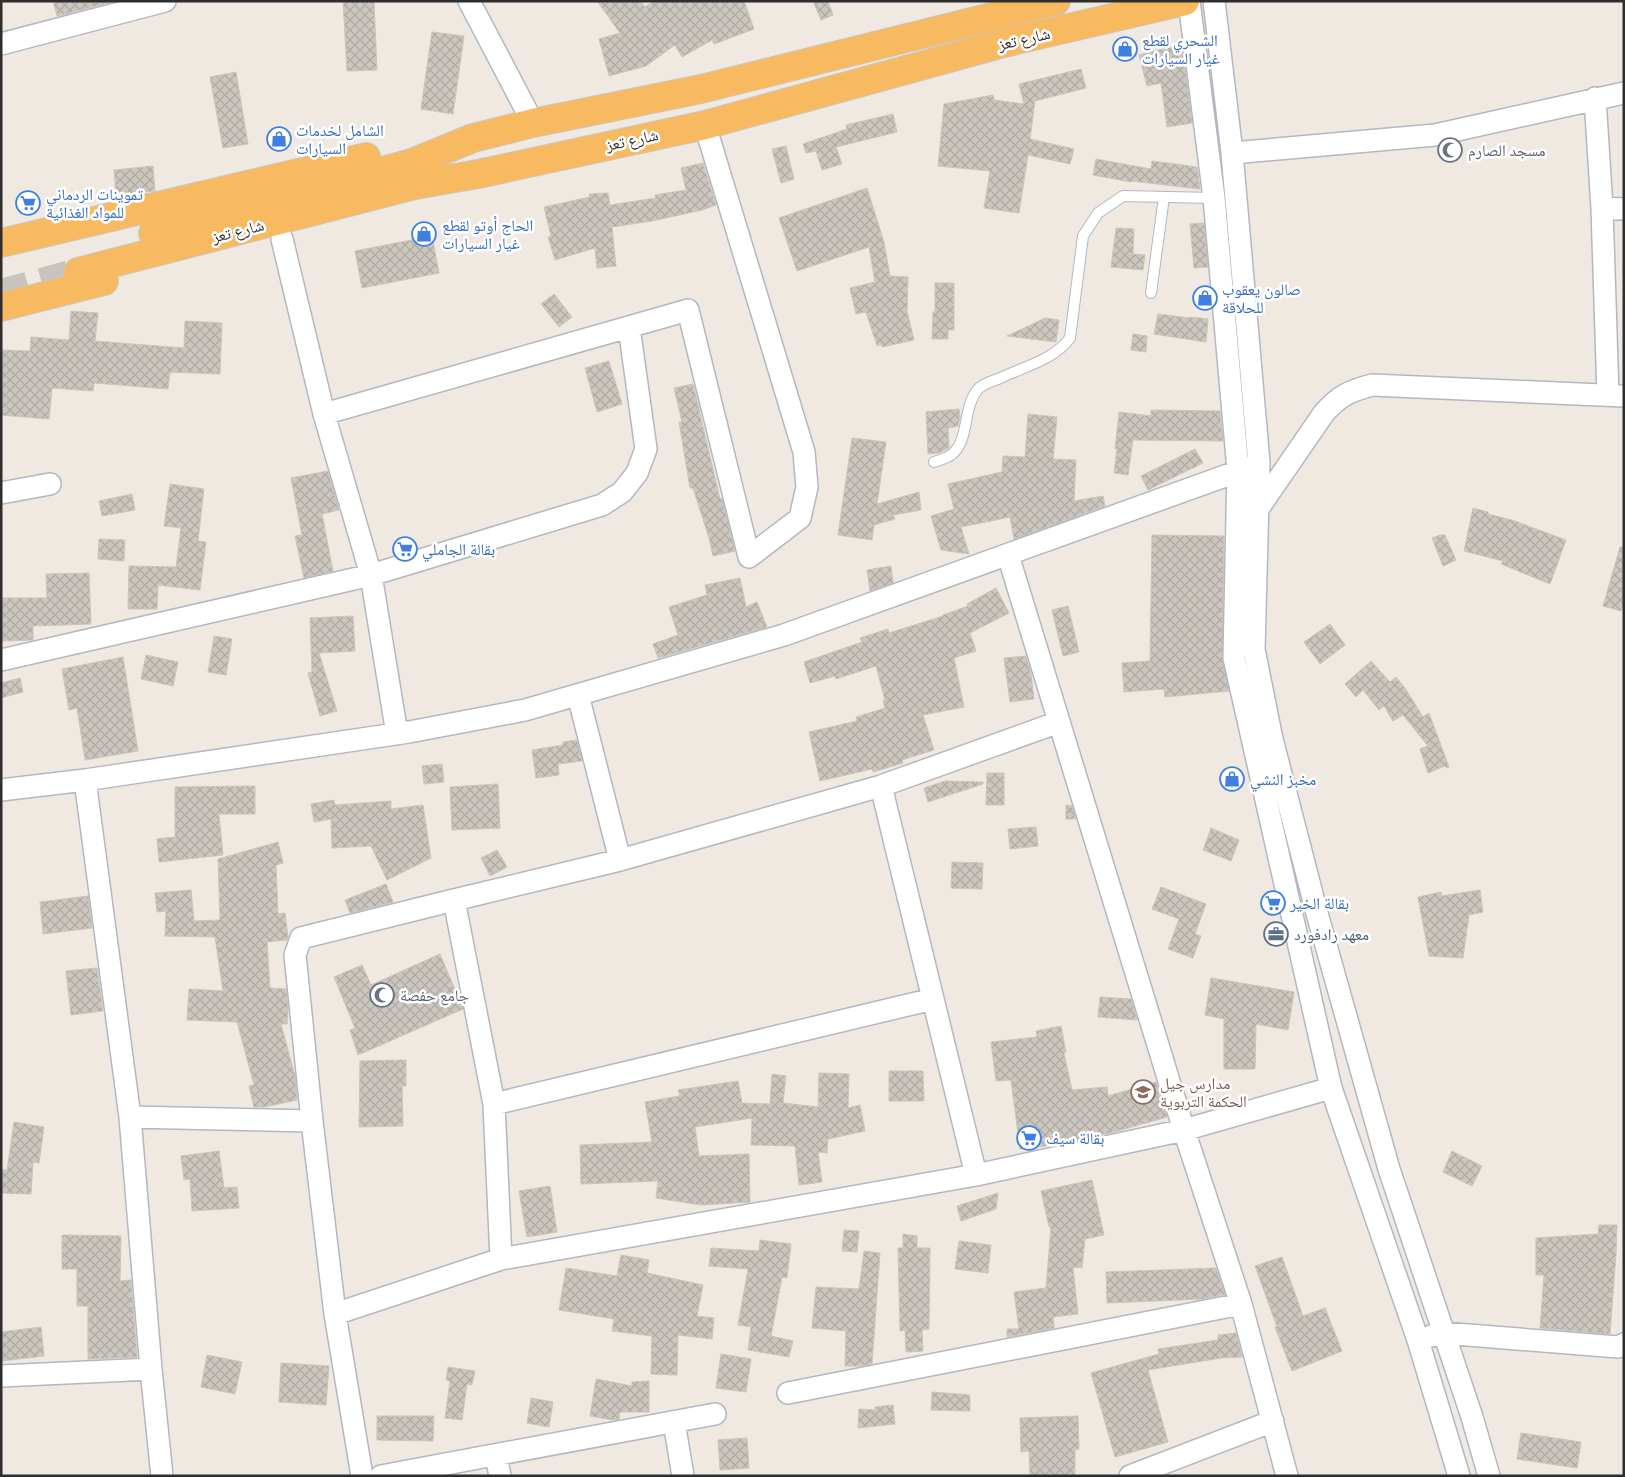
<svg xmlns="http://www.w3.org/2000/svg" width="1625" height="1477" viewBox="0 0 1625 1477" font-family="Karla,'Noto Naskh Arabic',sans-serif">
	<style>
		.building { fill: url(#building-cross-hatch); stroke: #cbc5ba }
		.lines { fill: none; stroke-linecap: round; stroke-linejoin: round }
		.trunk-tunnel { stroke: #c8c4bd; stroke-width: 28; stroke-dasharray: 28 14; stroke-linecap: butt }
		.service-casing { stroke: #b4b7c1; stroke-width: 12 }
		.minor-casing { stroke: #b4b7c1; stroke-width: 24 }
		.trunk-casing { stroke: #c9c9c9; stroke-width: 30 }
		.service { stroke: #fff; stroke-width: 10 }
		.minor { stroke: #fff; stroke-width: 21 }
		.trunk { stroke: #f8ba60; stroke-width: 28 }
		.labels { text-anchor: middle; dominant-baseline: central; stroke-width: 5; stroke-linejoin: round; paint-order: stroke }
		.street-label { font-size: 16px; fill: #2e2e2e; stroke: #fff }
		.shop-label { font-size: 16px; fill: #366cbe; stroke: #fff; text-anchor: start }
		.worship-label { font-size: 16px; fill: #5b616d; stroke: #fff; text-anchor: start }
		.service-label { font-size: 16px; fill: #4e5e75; stroke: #fff; text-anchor: start }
		.education-label { font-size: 16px; fill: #785e54; stroke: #fff; text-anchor: start }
	</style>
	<defs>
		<pattern id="building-cross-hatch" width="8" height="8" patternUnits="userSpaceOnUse" patternTransform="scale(1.25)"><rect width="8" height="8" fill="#cbc7bf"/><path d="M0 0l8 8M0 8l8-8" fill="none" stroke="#afaba4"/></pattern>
	</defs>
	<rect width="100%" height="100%" fill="#efe9e1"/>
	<!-- building -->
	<path class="building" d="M53,1H115L57,16Z
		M343,1H374L377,70L347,71Z
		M597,1H641L645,7L654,1H744L754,29L714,44L712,40L682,57L675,45L646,66L609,76L599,39L620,33Z
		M813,1H828L833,15L821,20Z
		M432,32L464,36L453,114L421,109Z
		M1182,44L1192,123L1167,127L1161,83L1147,86L1139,55Z
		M1081,69L1086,88L1035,101L1030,139L1074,149L1070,164L1028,155L1019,213L984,208L990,171L938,166L944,104L993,95L994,100L1024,104L1019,84Z
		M236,72L248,144L223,148L210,77Z
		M893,114L897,132L836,147L842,164L822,170L816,151L806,153L803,144L847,129L846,125Z
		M786,146L794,179L781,183L772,149Z
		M1096,159L1151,169L1152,161L1197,167L1200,189L1131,181V182L1093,175Z
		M703,163L716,205L702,210L652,221L612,227L616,266L597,268L595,248L555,260L548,237L551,236L544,207L590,197L589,194L608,193L610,205L656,198L655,195L686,190L681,168Z
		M153,166L155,191L116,195L114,170Z
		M867,188L884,242L890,276L908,277L907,311L914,340L882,347L881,344L877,346L866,312L856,314L850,288L875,282L869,247L797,271L779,218Z
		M1204,223L1208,267L1194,268L1190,224Z
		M1116,228L1134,229L1133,254L1145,255L1143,270L1111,267Z
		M432,236L439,273L362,288L355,251Z
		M935,283H954V330H948V339H932L933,312H935Z
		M554,294L572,317L559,327L541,304Z
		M71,311L98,313L95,341L184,348L185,321L222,323L220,374L170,372L168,389L94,383L93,391L52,388L49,419L1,415V350L30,351L31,337L69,340Z
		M1158,314L1190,318V317L1208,319L1206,342L1154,334Z
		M1045,318L1059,320L1056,342L1007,336Z
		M1133,334L1147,336L1146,352L1131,350Z
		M609,361L622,404L597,412L585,368Z
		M693,384L720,499H722L735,551L713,556L709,538L693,488H690L679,422H682L674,388Z
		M959,409L960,417L958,426L948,428L949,448L939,453L928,454L926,412Z
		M1151,410L1220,411L1223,441L1133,440L1128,475L1114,473L1117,449H1115L1119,412L1151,416Z
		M1028,414L1057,417L1053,459L1076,460L1074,501L1103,496L1105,506L1014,539L1010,517L961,527L969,554L941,550L931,516L954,509L948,484L1002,472L1003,456L1025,457Z
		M852,438L886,442L877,504L919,492L921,510L893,515L895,519L874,525L872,540L838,535Z
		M1195,449L1203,463L1148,490L1141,476Z
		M328,471L339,510L322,514L333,571L304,578L295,536L302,535L291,478Z
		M170,484L204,489L198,541L206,542L200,590L158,585L157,609H128L129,566L176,567L181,528L164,526Z
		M132,494L135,510L102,516L99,501Z
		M1473,508L1488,512V514L1512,520L1566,540L1550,584L1501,564L1503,561L1464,551Z
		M1152,535L1224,536L1222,658L1229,691L1165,697L1164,689L1124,692L1122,663L1150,661Z
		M1440,535H1445L1456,560L1443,566L1432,538Z
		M99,539L125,540L124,561L98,559Z
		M1620,547H1624V601L1621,611L1603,606Z
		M891,566L893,583L870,591L867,570Z
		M89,573L91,624L33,626V640L1,641V598H47L46,574Z
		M740,578L746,607L757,602L767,627L658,658L653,644L678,635L669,607L707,595L705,585Z
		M996,588L1009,613L970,633L976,651L954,658L964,707L923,715L934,750L902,760L903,763L873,772L872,769L820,781L809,732L857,721L856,717L885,708L883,701L885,700L876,666L836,679L835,676L810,683L804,662L862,642L860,638L888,629L889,633L943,616V615L968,606L967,604Z
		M1068,606L1079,652L1063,656L1052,610Z
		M353,616L355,651L319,653L337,711L320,716L308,673L312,672L310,618Z
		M1330,624L1345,645L1320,664L1304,642Z
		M214,636L232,639L226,675L208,672Z
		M146,655L178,662L173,686L141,679Z
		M1026,656L1031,674L1034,699L1010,702L1004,658Z
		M123,657L138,751L85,760L77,708L69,710L62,669Z
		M1371,661L1390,682L1396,677L1405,688L1423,717L1429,713L1449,767L1447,768L1445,766L1428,773L1420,749L1428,746L1403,715L1393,721L1384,706L1379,710L1363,690L1356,697L1345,684Z
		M20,678L23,692L1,698V683Z
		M577,740L582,761L558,764L559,775L536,778L532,750L563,745V742Z
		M442,764L444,782L424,784L422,766Z
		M987,773H1004V805H986Z
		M945,781L983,782V784L928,802L924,788Z
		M498,784L500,828L452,830L450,787Z
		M255,786V814H219L223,855L159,862L157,839L175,837V787Z
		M334,800L335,805L391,801V809L423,805L431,858L387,880L371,846L332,848L331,819L314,822L311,804Z
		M1066,805L1072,806L1076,819H1066Z
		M1036,827L1038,846L1010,849L1008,829Z
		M1211,828L1239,840L1231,861L1203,850Z
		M278,842L283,863L276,865L278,914L285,913L288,937L287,940L267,942L270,988L286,989L288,1008L287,1024H281L295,1076L297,1100L264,1107H254L249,1086L254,1085L237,1022L187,1020L189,989L223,991L215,937L165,936L166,911L157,912L155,893L191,890L194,921L220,920L218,859Z
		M497,850L507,867L490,876L481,858Z
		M952,862L983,863L982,889L951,888Z
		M386,884L393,902L350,913L345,900Z
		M1161,887L1206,904L1195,934L1201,936L1193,958L1168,949L1179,919L1152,909Z
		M1480,890L1483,912L1469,915L1463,958L1429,956L1418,897L1441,892L1442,896Z
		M88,896L92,928L43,934L40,902Z
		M440,954L463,1009L358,1055L350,1030L355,1028L334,977L362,965L371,985Z
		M97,968L103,1011L71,1015L66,971Z
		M1211,978L1294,992L1288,1030L1256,1024L1255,1069H1224V1019L1205,1015Z
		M1100,997L1131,999L1137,1020L1098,1017Z
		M1061,1026L1066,1052L1064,1053L1072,1090L1107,1087L1108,1096L1156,1082L1167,1117L1114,1132L1054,1145L1020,1149L1011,1080L996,1081L991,1042L1037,1037L1036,1031Z
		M406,1060V1086H402L403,1126L359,1127L360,1061Z
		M889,1071H923L924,1101H889Z
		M819,1073L849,1074L848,1108L860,1105L865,1131L828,1139L827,1153L818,1152L822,1182L799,1185L795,1146L751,1145L752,1118L695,1127L699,1156L749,1154L750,1202L701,1205L656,1198L658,1181L581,1184L580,1145L652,1142L645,1102L680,1096L678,1090L738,1081L742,1103L770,1104L772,1074L786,1076L783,1103L818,1107Z
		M14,1122L44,1127L39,1163L33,1162L31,1194L1,1193V1170H7Z
		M219,1151L224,1188L237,1187L239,1208L192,1211L190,1179L184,1180L181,1156Z
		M1452,1151L1482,1166L1472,1186L1443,1172Z
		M1092,1180L1104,1235L1085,1239L1082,1268L1073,1267L1078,1314L1053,1317L1054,1328L1007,1337V1329H1019L1014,1292L1046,1288L1051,1227H1049L1041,1191Z
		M550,1186L557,1232L527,1237L519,1191Z
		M998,1193L996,1209L961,1221L957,1206Z
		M1599,1225H1617L1616,1254L1610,1334L1540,1328L1544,1275H1536V1238L1598,1234Z
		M844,1230L859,1231L857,1252L842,1251Z
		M903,1234L917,1236V1248H930L929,1329L922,1330L923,1351L906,1352L905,1330L900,1331L898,1248H903Z
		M62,1235L121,1236L120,1281L131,1280L137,1357L88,1359V1306H77V1269H62Z
		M760,1240L791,1244L787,1278L782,1277L771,1336L793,1341L789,1357L748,1350L751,1327L738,1325L748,1269L709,1266L711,1248L759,1251Z
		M959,1241L991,1245L988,1273L955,1269Z
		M864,1251L880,1253L872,1364L859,1366H845L846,1331L812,1328L816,1287L859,1289Z
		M621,1255L649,1260L647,1273L703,1285L697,1316L714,1318L712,1339L678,1335L677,1375L651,1374L652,1336L612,1331L614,1319L559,1310L566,1268L617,1276Z
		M1282,1257L1303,1316L1325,1308L1342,1351L1292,1371L1275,1327H1277L1255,1266Z
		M1216,1268L1225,1294L1203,1299L1107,1303L1106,1272Z
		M41,1327L44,1356L1,1361V1332Z
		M1236,1333L1242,1357L1221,1358L1148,1370L1168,1442L1115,1457L1091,1373L1159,1354L1158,1349L1218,1340V1335Z
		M721,1354L751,1359L746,1392L716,1388Z
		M207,1355L242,1362L235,1394L201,1387Z
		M281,1363L329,1366L326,1405L279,1402Z
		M448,1367L475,1371L472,1385L467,1384L462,1420L445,1418L450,1381L446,1380Z
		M596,1379L632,1386V1382L649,1381V1412H620L619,1419L613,1420L590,1416Z
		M932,1392L970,1395V1411L931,1410Z
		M531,1398L553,1402L549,1427L527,1423Z
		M893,1405L895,1424L858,1428L859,1409L875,1410V1407Z
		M377,1416H434L433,1441L377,1440Z
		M1078,1416L1079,1449L1075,1450V1476H1030L1029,1451L1021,1452L1020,1418Z
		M1521,1433L1581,1442L1577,1468L1517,1459Z
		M747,1438L749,1468L720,1470L718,1440Z"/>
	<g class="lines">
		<!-- trunk-tunnel -->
		<path class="trunk-tunnel" d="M1,293L78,272"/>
		<!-- service casing -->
		<g class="service-casing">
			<path id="service" d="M1151,293L1164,197
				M934,462C940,460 947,458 951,455C970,441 962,408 978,389C983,384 992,381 998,379C1023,367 1054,360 1070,338L1083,236L1098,213L1123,196L1214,198"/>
		</g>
		<!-- minor casing -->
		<g class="minor-casing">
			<path id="minor" d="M469,1L533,123
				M1189,1L1214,198L1238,470L1234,658L1331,1088L1418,1340L1459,1476
				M1214,1L1232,153L1259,463L1254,649L1272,739L1318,917L1389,1169L1472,1417L1489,1476
				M1,44L165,1
				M1595,98L1602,208L1608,395
				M1232,153L1435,135L1624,93
				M1602,208L1624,209
				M282,239L324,414L371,575L397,734
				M324,414L688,310L749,557L800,518L807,487L804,452L705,125
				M1,493L50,484
				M1258,509L1324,413C1340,395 1350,391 1372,385L1624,396
				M1008,555L1184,1130L1331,1088
				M1,660L371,575L602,505L622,492L637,473L646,449L629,327
				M578,695L620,860
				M85,780L130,1117L151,1369L162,1476
				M881,786L620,860L454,900L494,1104L501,1259L976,1175
				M1,790L85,780L409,732L525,710L784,635L1250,467
				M454,900L301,938L295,955L312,1121L335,1314L501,1259
				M494,1104L933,999
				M130,1117L312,1121
				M1241,1304L1287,1476
				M335,1314L362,1476
				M1431,1336L1443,1333L1618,1347L1624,1344
				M1,1376L151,1369
				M788,1393L1241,1304L1184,1130L976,1175L881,786L1059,722
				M674,1422L683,1476
				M496,1455L500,1476
				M381,1476L715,1414
				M1130,1476L1273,1421"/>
		</g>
		<!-- trunk casing -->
		<g class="trunk-casing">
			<path id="trunk" d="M153,233L412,163L473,138L533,123L701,89L1056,1
				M1,243L366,157
				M78,272L415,185L478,174L705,125L1004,43L1185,1
				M1,307L104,281"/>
		</g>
		<!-- service -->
		<use href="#service" class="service"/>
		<!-- minor -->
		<use href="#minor" class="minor"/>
		<!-- trunk -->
		<use href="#trunk" class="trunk"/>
	</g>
	<!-- icons -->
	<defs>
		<g id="shop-ring" transform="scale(1.25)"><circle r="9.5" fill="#fff" stroke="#3f7fe0" stroke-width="1.5"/><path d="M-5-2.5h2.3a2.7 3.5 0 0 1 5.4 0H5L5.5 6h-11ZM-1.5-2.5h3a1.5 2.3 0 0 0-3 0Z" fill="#3f7fe0"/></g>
		<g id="mosque-ring" transform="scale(1.25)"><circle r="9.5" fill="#fff" stroke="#6b7280" stroke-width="1.5"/><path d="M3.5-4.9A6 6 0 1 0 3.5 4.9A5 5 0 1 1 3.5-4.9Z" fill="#6b7280"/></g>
		<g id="supermarket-ring" transform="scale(1.25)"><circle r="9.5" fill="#fff" stroke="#3f7fe0" stroke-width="1.5"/><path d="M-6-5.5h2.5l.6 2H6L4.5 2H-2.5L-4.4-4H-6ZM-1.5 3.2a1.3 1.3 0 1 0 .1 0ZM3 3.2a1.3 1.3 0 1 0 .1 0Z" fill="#3f7fe0"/></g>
		<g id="office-ring" transform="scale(1.25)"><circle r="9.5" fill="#fff" stroke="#5c6f8a" stroke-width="1.5"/><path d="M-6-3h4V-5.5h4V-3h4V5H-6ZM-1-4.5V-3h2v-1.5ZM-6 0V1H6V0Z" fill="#5c6f8a"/></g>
		<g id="school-ring" transform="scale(1.25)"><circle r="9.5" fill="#fff" stroke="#8d6e63" stroke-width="1.5"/><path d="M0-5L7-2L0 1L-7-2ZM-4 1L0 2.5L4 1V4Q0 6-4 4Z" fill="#8d6e63"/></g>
	</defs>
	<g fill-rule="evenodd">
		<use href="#shop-ring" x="1125" y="49"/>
		<use href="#shop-ring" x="279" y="139"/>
		<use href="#mosque-ring" x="1450" y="150"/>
		<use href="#supermarket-ring" x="28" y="203"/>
		<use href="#shop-ring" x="424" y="234"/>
		<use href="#shop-ring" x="1205" y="298"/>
		<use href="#supermarket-ring" x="405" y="549"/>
		<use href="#shop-ring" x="1232" y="779"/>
		<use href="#supermarket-ring" x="1273" y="903"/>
		<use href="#office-ring" x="1276" y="934"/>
		<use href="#mosque-ring" x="382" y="995"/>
		<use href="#school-ring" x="1143" y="1092"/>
		<use href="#supermarket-ring" x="1029" y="1138"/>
	</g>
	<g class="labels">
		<!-- street labels -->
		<g class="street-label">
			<text transform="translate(1024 39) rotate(-13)">شارع تعز</text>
			<text transform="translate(632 140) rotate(-12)">شارع تعز</text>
			<text transform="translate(238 231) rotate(-14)">شارع تعز</text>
		</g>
		<!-- shop labels -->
		<g class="shop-label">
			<text x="1142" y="40">الشحري لقطع<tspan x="1142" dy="18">غيار السيارات</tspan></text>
			<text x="296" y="130">الشامل لخدمات<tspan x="296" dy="18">السيارات</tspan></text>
			<text x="46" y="194">تموينات الردماني<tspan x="46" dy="18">للمواد الغذائية</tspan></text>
			<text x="442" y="225">الحاج أوتو لقطع<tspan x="442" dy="18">غيار السيارات</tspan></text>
			<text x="1222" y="289">صالون يعقوب<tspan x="1222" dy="18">للحلاقة</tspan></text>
			<text x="422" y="549">بقالة الجاملي</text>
			<text x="1250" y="779">مخبز النشي</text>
			<text x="1290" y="903">بقالة الخير</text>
			<text x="1046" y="1138">بقالة سيف</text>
		</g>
		<!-- worship labels -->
		<g class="worship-label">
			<text x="1468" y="150">مسجد الصارم</text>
			<text x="400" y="995">جامع حفصة</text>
		</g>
		<!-- service labels -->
		<g class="service-label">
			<text x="1294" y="934">معهد رادفورد</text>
		</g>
		<!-- education labels -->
		<g class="education-label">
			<text x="1160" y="1083">مدارس جيل<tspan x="1160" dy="18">الحكمة التربوية</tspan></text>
		</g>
	</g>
	<!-- border -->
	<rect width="1625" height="1477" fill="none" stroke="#2e2e2e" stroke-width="5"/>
</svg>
